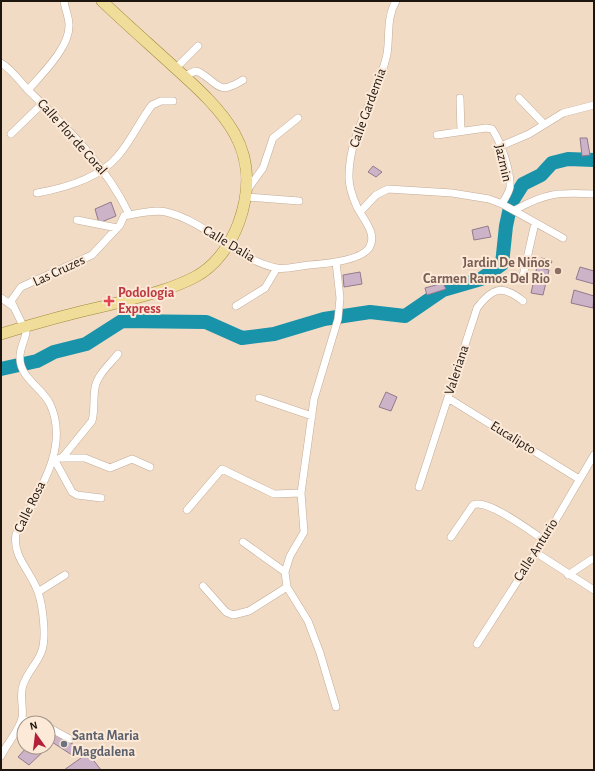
<svg xmlns="http://www.w3.org/2000/svg" width="595" height="771" viewBox="0 0 595 771" font-family="'Alegreya Sans',sans-serif">
	<style>
		.lines { fill: none; stroke-linecap: round; stroke-linejoin: round }
		.river { stroke: #1893aa; stroke-width: 14 }
		.building { fill: #ccb3c7; stroke: #927a8d }
		.minor-casing { stroke: #c3ac97; stroke-width: 8 }
		.primary-casing { stroke: #a0893c; stroke-width: 12 }
		.minor { stroke: #fff; stroke-width: 7 }
		.primary { stroke: #f0dd99; stroke-width: 11 }
		.education-dot { fill: #8d6e63; stroke: #fce9d7; stroke-width: 1.5 }
		.health-dot { fill: #e0444e; stroke: #fce9d7; stroke-width: 1.5 }
		.worship-dot { fill: #6b7280; stroke: #fce9d7; stroke-width: 1.5 }
		.labels { text-anchor: middle; dominant-baseline: central; stroke-width: 4; stroke-linejoin: round; paint-order: stroke }
		.street-label { font-size: 14px; fill: #1e160e; stroke: #fce9d7 }
		.education-label { font-size: 14px; font-weight: bold; fill: #785e54; stroke: #fce9d7; text-anchor: end }
		.health-label { font-size: 14px; font-weight: bold; fill: #be3a42; stroke: #fce9d7; text-anchor: start }
		.worship-label { font-size: 14px; font-weight: bold; fill: #5b616d; stroke: #fce9d7; text-anchor: start }
	</style>
	<rect width="100%" height="100%" fill="#f2dbc4"/>
	<g class="lines">
		<!-- river -->
		<path class="river" d="M1,369L37,361L54,352L86,344L122,321L206,322L242,338L274,334L324,319L370,312L405,316L443,290L481,279L502,264L506,226L511,203L523,184L541,175L552,163L568,159L594,160"/>
	</g>
	<!-- building -->
	<path class="building" d="M580,138H587L590,155L582,156Z
		M373,166L382,172L376,177L368,172Z
		M111,202L116,216L99,223L95,209Z
		M488,226L491,237L474,240L472,230Z
		M541,258L552,261L549,268L538,265Z
		M537,267L549,270L543,295L531,293Z
		M580,267L594,271V284L576,279Z
		M360,272L362,284L344,287L343,275Z
		M443,283L446,289L427,295L425,288Z
		M574,290L594,296L593,308L571,303Z
		M386,392L397,397L391,411L379,407Z
		M48,731H51L81,749L75,757L52,742L48,747Z
		M27,747H48L29,765L18,757Z
		M88,753L101,770H64Z"/>
	<g class="lines">
		<!-- minor casing -->
		<g class="minor-casing">
			<path id="minor" d="M1,63C11,69 19,80 27,89C66,127 105,164 129,214L124,216
				M176,68L198,46
				M185,76L195,71L199,72C220,84 217,96 243,80
				M28,90C42,74 70,47 69,25C69,17 65,9 64,1
				M460,98L461,131
				M519,98L544,124
				M11,134L43,103
				M437,135L486,128L492,129C501,142 511,172 510,187C509,193 505,198 502,204
				M501,146L529,134L563,113L594,105
				M248,189L263,168L273,138L298,118
				M37,193C65,188 98,179 117,157C131,141 139,122 152,105L161,101H173
				M247,197L299,201
				M515,210C545,193 559,192 594,194
				M360,212L376,195L388,189L452,193L489,199L502,204L563,238
				M124,216C137,214 153,209 166,212C208,222 235,259 276,268C285,270 299,266 309,265C323,264 360,261 369,248C378,234 363,219 357,207C353,198 349,188 349,178C348,133 378,97 387,54C390,36 386,18 396,1
				M77,220L117,228
				M523,276L535,223
				M1,298L14,307
				M236,306L265,288L277,268
				M259,398L312,416
				M448,398L579,479
				M60,458H85L110,468L132,459L150,467
				M62,458L92,421C95,410 93,399 95,388C97,375 110,364 118,354
				M54,459L72,492L77,495L101,498
				M419,487L477,308C492,288 502,284 523,301
				M187,510L222,469L274,494L301,493
				M451,537L473,505C487,498 530,531 544,540
				M243,542L285,572
				M535,552L594,590
				M568,575L592,559
				M203,586L226,612L233,615L249,611L287,587
				M38,592L65,575
				M477,644L544,540L594,455
				M336,707L320,653L308,621L287,587L285,572L290,556L304,532L301,493L314,399L338,319L340,298L336,262
				M22,719L35,723
				M48,727L70,739
				M1,756C6,745 20,729 22,718C24,707 19,696 23,685C28,671 36,665 41,653C47,640 43,606 38,592C31,571 12,557 16,534C36,495 71,449 50,404C43,389 20,377 20,359C19,349 25,341 26,332L11,301L21,287L92,255L120,225L124,216"/>
		</g>
		<!-- primary casing -->
		<g class="primary-casing">
			<path id="primary" d="M1,334C36,323 73,313 109,305C138,297 168,291 195,277C216,266 231,244 239,222C265,149 223,111 173,66C149,44 125,23 102,1"/>
		</g>
		<!-- minor -->
		<use href="#minor" class="minor"/>
		<!-- primary -->
		<use href="#primary" class="primary"/>
	</g>
	<!-- markers -->
	<circle class="education-dot" cx="558" cy="271" r="4"/>
	<path class="health-dot" d="M107 295h4v4h4v4h-4v4h-4v-4h-4v-4h4z"/>
	<circle class="worship-dot" cx="64" cy="744" r="4"/>
	<g class="labels">
		<!-- street labels -->
		<g class="street-label">
			<text transform="translate(368 108) rotate(-70)">Calle Gardemia</text>
			<text transform="translate(72 137) rotate(48)">Calle Flor de Coral</text>
			<text transform="translate(503 163) rotate(77)">Jazmin</text>
			<text transform="translate(229 244) rotate(31)">Calle Dalia</text>
			<text transform="translate(59 271) rotate(-25)">Las Cruzes</text>
			<text transform="translate(457 370) rotate(-72)">Valeriana</text>
			<text transform="translate(513 438) rotate(32)">Eucalipto</text>
			<text transform="translate(30 507) rotate(-64)">Calle Rosa</text>
			<text transform="translate(536 550) rotate(-58)">Calle Anturio</text>
		</g>
		<!-- education labels -->
		<g class="education-label">
			<text x="550" y="263">Jardin De Niños<tspan x="550" dy="16">Carmen Ramos Del Rio</tspan></text>
		</g>
		<!-- health labels -->
		<g class="health-label">
			<text x="118" y="293">Podologia<tspan x="118" dy="16">Express</tspan></text>
		</g>
		<!-- worship labels -->
		<g class="worship-label">
			<text x="72" y="736">Santa Maria<tspan x="72" dy="16">Magdalena</tspan></text>
		</g>
	</g>
	<!-- border -->
	<rect width="595" height="771" fill="none" stroke="#1e160e" stroke-width="4"/>
	<!-- north arrow -->
	<g transform="translate(36 735) rotate(346)"><circle r="19" fill="#fce9d7" stroke="#a39587"/>
	<path d="M0-3L7 15L0 10L-7 15Z" fill="#b3203a"/>
	<text y="-6" font-size="11" font-weight="bold" text-anchor="middle" fill="#1e160e">N</text>
	</g>
</svg>
